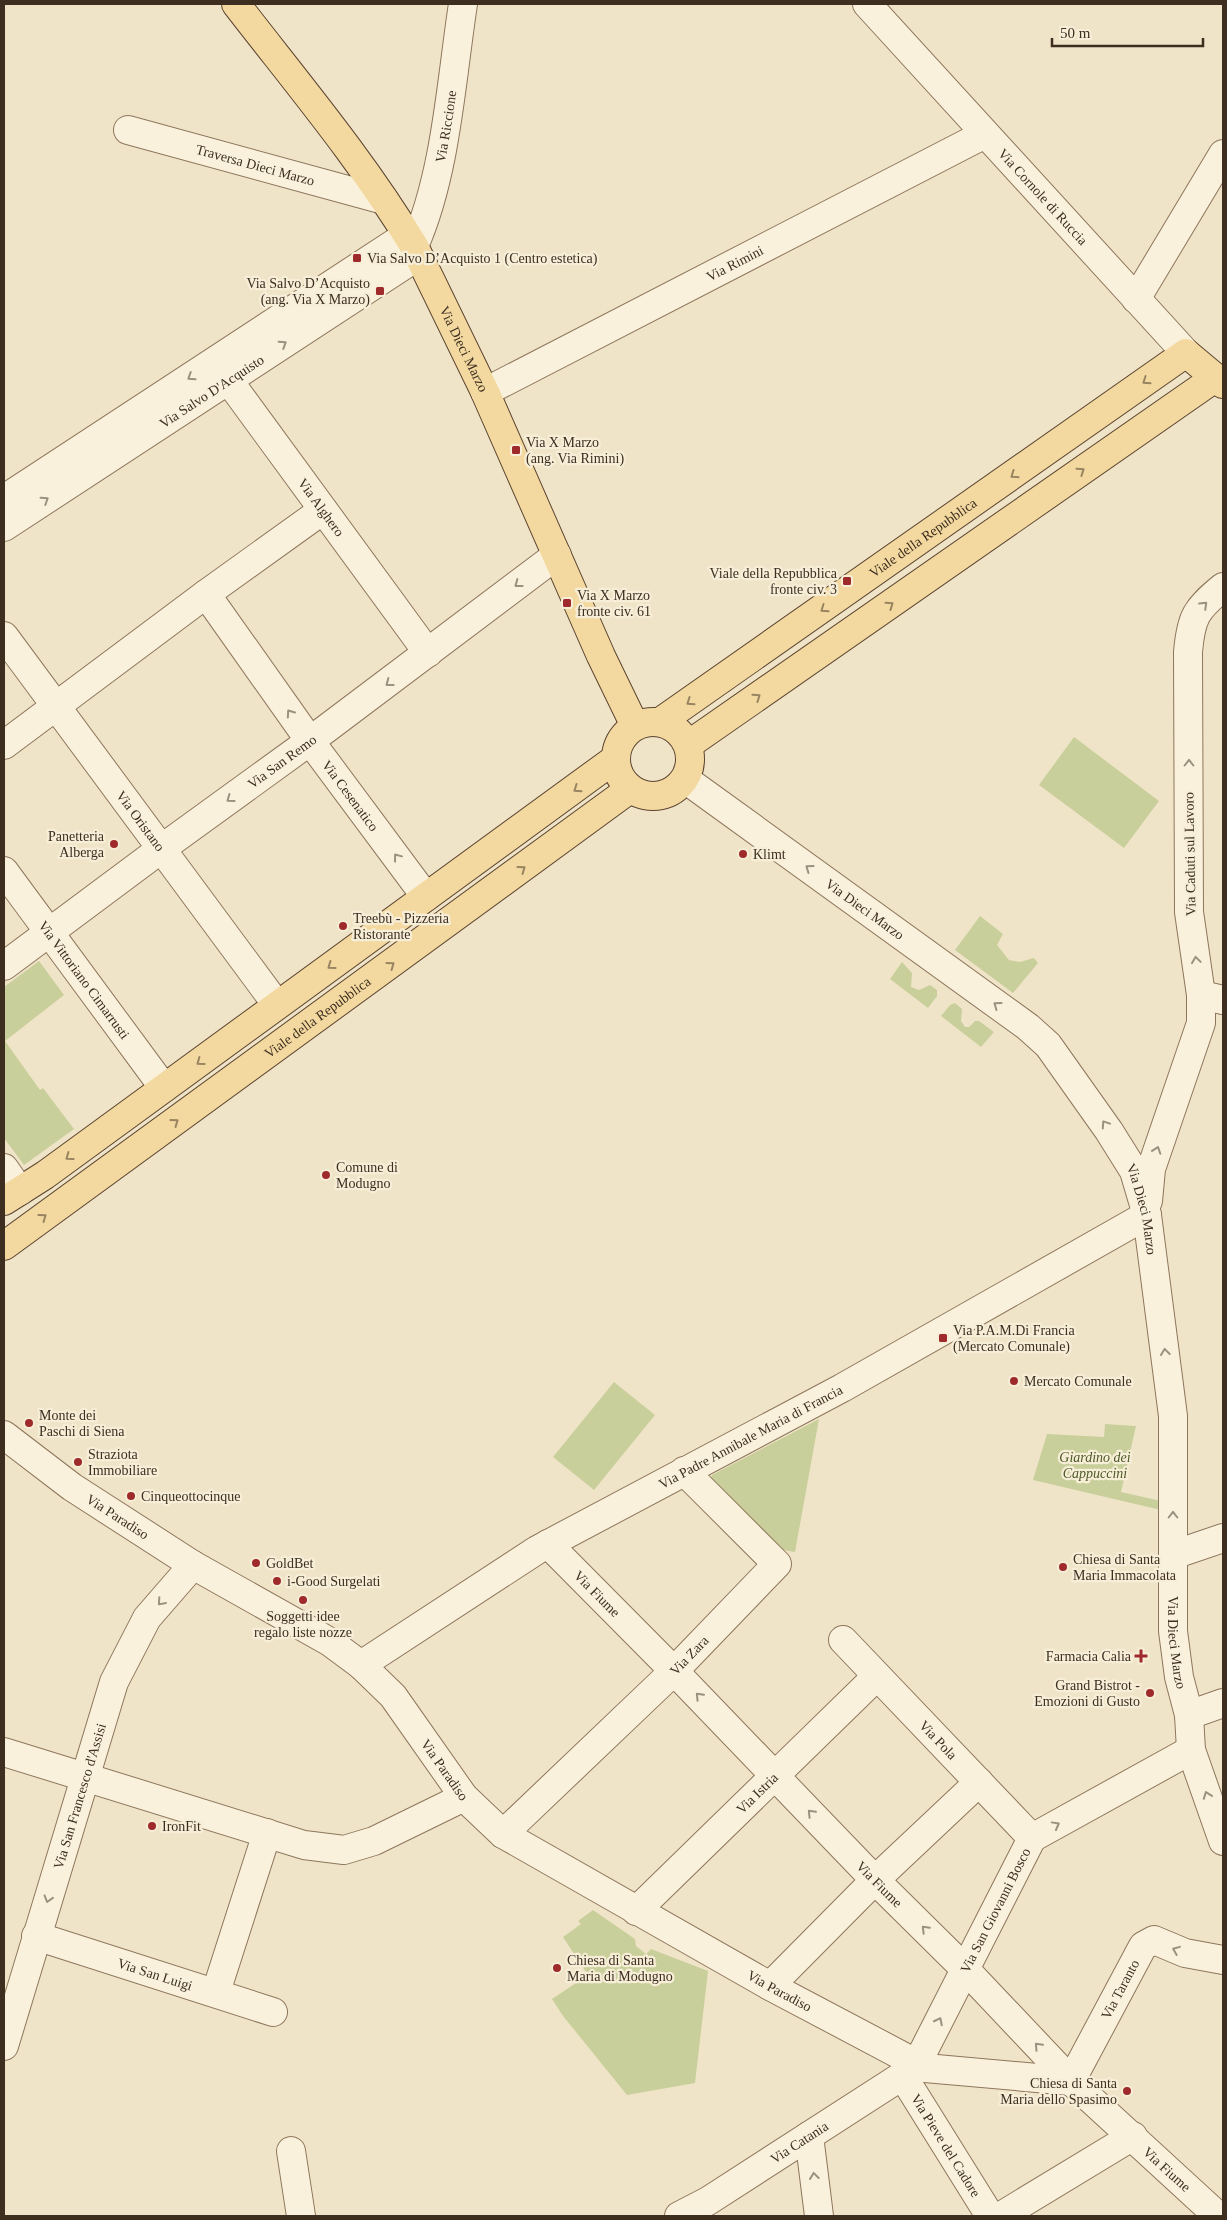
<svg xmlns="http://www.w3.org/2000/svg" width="1227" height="2220" viewBox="0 0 1227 2220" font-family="Georgia,serif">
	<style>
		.green { fill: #c9cf9b }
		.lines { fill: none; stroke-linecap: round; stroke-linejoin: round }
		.minor-casing { stroke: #8d765c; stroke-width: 30 }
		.major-casing { stroke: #5b4430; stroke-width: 30 }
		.minor { stroke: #faf1dc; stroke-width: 28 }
		.major { stroke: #f3d9a0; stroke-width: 28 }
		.oneway { stroke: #9c907e }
		.oneway2 { stroke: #988460 }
		.poi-dot { fill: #9e2a2b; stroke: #f7eed8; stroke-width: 2 }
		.labels { text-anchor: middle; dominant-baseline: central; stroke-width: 4.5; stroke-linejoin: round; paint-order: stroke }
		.street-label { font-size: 14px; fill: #3d2e20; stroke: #f7eed8 }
		.poi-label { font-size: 14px; fill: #3d2e20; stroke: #f7eed8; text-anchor: start }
		.park-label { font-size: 14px; font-style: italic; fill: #4d5a26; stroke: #f7eed8 }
	</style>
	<rect width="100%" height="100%" fill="#f0e4c8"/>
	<!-- green -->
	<path class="green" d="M1074,737L1159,801L1124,848L1039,785Z
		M980,916L1003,934L997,945L1009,960L1020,962L1034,958L1038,963L1013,993L955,950Z
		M39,961L64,995L5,1041L40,1090L43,1088L74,1129L24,1165L4,1138V987Z
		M902,962L912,973L911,987L919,990L930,985L937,990V996L928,1008L890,979Z
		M955,1003L962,1009L961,1021L965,1027H969L975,1021H979L994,1032L981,1047L941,1016L950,1005Z
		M614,1382L655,1415L594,1490L553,1457Z
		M819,1419L795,1552L777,1549L711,1480L712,1475Z
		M1105,1424L1136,1426L1121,1492L1161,1501V1510L1033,1480L1047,1434L1104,1437Z
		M593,1910L635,1939L636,1946L646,1954L651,1949L708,1971L695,2083L627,2095L563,2016L552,1999L588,1975L563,1937L581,1924L578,1921Z"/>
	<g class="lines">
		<!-- minor casing -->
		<g class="minor-casing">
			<g id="minor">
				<path id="s1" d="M867,4L1186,353"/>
				<path id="s2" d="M128,130L384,200"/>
				<path id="s3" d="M414,246C446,174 451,82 463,4"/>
				<path d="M1136,299L1223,154"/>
				<path id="s4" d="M218,366L428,653"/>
				<path id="s5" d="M485,392L985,134"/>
				<path d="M4,499L407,235"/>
				<path id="s6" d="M4,527L418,256"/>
				<path id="s7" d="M206,594L310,741L426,897"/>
				<path id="s8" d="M4,636L277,1005"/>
				<path d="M4,745L206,594L323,510"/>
				<path id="s9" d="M685,779L1028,1027L1048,1045L1109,1131L1134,1171L1147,1215L1173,1416V1631L1179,1677L1189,1715L1191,1750L1223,1841"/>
				<path id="s10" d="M4,871L164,1088"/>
				<path id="s11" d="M4,966L161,849L310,741L557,555"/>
				<path d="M1201,995L1223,1000"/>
				<path d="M4,1168L20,1191"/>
				<path d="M1148,1201L1151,1169L1201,1023V995L1189,912L1188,652C1191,617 1196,609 1223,587"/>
				<path id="s12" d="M4,1435L72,1487L193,1565L330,1642L361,1665L393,1696L464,1797L503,1834L770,1986L925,2068L1071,2081"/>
				<path id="s13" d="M548,1544L674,1671L875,1880L965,1969L1071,2081L1218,2216"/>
				<path d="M1173,1555L1223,1538"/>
				<path id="s14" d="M843,1640L1032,1838"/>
				<path id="s15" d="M361,1665L537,1550L842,1388L1147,1215"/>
				<path d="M1189,1715L1223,1703"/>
				<path d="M4,1752L304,1845L344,1850L374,1841L464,1797"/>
				<path id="s16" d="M503,1834L674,1671L777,1564L684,1471"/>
				<path id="s17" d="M636,1911L877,1676"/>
				<path id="s18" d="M36,1936L273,2012"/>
				<path d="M770,1986L875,1880L979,1782"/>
				<path d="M216,1992L267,1833"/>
				<path id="s19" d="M4,2046L114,1682L147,1618L193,1565"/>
				<path id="s20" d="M908,2072L909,2086L990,2216"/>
				<path id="s21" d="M1071,2081L1143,1946L1154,1940L1185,1953L1223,1960"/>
				<path d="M809,2136L819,2216"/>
				<path d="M291,2151L301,2216"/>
				<path id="s22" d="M679,2216L708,2201L908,2072L916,2064L925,2048L1032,1838L1191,1750"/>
				<path d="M1001,2216L1133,2136"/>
			</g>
		</g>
		<!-- major casing -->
		<g class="major-casing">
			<g id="major">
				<path id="s23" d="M236,4C297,83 362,160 414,246L485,392L601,656L635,726"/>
				<circle cx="653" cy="759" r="37"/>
				<path id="s24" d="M660,722L1186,353L1223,384"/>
				<path d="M688,745L1215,378"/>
				<path d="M4,1201L45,1175L615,759"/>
				<path id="s25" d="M4,1246L630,789"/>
			</g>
		</g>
		<!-- minor -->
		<use href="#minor" class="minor"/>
		<!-- major -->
		<use href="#major" class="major"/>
	</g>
	<!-- one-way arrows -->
	<defs><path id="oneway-chevron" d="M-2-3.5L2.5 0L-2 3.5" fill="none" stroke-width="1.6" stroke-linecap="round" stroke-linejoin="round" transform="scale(1.25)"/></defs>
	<g class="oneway">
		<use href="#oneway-chevron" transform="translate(283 344) rotate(-33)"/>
		<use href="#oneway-chevron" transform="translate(191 377) rotate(147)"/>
		<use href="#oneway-chevron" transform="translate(45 500) rotate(-33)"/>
		<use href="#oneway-chevron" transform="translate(518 584) rotate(143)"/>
		<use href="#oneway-chevron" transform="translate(1204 605) rotate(-44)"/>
		<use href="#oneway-chevron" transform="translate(389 683) rotate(143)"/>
		<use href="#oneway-chevron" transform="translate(290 713) rotate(-125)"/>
		<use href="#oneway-chevron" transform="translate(1189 763) rotate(-90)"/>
		<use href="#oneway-chevron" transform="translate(230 799) rotate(144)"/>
		<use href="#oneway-chevron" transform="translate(397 857) rotate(-127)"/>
		<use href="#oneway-chevron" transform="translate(809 868) rotate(-144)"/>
		<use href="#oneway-chevron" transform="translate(1196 960) rotate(-98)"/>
		<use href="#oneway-chevron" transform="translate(997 1005) rotate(-144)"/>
		<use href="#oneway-chevron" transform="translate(1105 1124) rotate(-124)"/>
		<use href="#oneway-chevron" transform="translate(1157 1150) rotate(-71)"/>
		<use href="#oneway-chevron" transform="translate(1165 1352) rotate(-97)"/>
		<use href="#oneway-chevron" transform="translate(1173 1515) rotate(-90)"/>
		<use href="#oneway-chevron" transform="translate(161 1602) rotate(131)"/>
		<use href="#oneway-chevron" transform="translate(699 1696) rotate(-134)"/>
		<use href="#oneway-chevron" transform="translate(1207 1795) rotate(-110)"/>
		<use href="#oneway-chevron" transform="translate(811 1813) rotate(-134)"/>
		<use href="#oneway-chevron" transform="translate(1056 1825) rotate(-29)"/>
		<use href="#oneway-chevron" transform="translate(48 1899) rotate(107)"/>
		<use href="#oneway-chevron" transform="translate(925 1929) rotate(-135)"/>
		<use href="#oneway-chevron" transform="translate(1176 1950) rotate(-158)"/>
		<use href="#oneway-chevron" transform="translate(939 2021) rotate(-63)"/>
		<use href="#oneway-chevron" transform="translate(1038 2046) rotate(-133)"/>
		<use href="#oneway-chevron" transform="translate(814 2176) rotate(-97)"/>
	</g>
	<g class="oneway2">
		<use href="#oneway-chevron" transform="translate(1146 381) rotate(145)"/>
		<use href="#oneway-chevron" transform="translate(1081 471) rotate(-35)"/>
		<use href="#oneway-chevron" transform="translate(1014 475) rotate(145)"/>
		<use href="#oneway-chevron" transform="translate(890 605) rotate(-35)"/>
		<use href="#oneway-chevron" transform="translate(824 609) rotate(145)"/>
		<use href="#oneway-chevron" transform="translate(757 697) rotate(-35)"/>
		<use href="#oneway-chevron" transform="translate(690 702) rotate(145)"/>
		<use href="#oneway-chevron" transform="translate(577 789) rotate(145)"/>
		<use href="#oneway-chevron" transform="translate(522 869) rotate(-36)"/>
		<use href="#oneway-chevron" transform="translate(391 965) rotate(-36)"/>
		<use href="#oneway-chevron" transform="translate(331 966) rotate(144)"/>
		<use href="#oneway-chevron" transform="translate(200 1062) rotate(144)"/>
		<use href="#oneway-chevron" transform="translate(175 1122) rotate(-36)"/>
		<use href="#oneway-chevron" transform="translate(69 1157) rotate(144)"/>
		<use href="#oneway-chevron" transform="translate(43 1217) rotate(-36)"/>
	</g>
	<!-- markers -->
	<g class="poi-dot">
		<rect x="352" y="253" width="10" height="10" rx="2.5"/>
		<rect x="375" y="286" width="10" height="10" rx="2.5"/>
		<rect x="511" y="445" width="10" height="10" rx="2.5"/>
		<rect x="842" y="576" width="10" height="10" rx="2.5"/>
		<rect x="562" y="598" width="10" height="10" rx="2.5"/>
		<circle cx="114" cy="844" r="5"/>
		<circle cx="743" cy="854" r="5"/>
		<circle cx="343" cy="926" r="5"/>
		<circle cx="326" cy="1175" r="5"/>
		<rect x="938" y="1333" width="10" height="10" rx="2.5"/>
		<circle cx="1014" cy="1381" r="5"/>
		<circle cx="29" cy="1423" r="5"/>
		<circle cx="78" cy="1462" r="5"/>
		<circle cx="131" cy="1496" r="5"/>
		<circle cx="256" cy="1563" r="5"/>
		<circle cx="1063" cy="1567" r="5"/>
		<circle cx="277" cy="1581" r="5"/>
		<circle cx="303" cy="1600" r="5"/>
		<path d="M1138.5 1648.5h5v5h5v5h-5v5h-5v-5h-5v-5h5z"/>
		<circle cx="1150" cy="1693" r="5"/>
		<circle cx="152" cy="1826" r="5"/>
		<circle cx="557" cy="1968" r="5"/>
		<circle cx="1127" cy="2091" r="5"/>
	</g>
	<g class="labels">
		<!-- street labels -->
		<g class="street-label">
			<text stroke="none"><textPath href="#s3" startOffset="124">Via Riccione</textPath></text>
			<text stroke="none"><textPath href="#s2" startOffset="132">Traversa Dieci Marzo</textPath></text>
			<text stroke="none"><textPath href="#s1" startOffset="261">Via Cornole di Ruccia</textPath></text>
			<text stroke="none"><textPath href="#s5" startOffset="281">Via Rimini</textPath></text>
			<text stroke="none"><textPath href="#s23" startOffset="415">Via Dieci Marzo</textPath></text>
			<text stroke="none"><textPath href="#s6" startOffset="248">Via Salvo D'Acquisto</textPath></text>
			<text stroke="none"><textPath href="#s4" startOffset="175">Via Alghero</textPath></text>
			<text stroke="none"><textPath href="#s24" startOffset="321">Viale della Repubblica</textPath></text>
			<text stroke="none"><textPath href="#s11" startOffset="345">Via San Remo</textPath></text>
			<text stroke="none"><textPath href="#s7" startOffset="248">Via Cesenatico</textPath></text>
			<text stroke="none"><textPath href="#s8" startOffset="230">Via Oristano</textPath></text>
			<text transform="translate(1190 854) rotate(-91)">Via Caduti sul Lavoro</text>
			<text stroke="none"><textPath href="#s9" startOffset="222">Via Dieci Marzo</textPath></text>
			<text stroke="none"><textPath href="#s10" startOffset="135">Via Vittoriano Cimarrusti</textPath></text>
			<text stroke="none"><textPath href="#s25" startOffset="388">Viale della Repubblica</textPath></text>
			<text stroke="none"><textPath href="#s9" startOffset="642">Via Dieci Marzo</textPath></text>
			<text stroke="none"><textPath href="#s15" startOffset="452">Via Padre Annibale Maria di Francia</textPath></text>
			<text stroke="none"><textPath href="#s12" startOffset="140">Via Paradiso</textPath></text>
			<text stroke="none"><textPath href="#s13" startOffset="70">Via Fiume</textPath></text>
			<text stroke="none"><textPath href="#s9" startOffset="1078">Via Dieci Marzo</textPath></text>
			<text stroke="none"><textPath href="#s16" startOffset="258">Via Zara</textPath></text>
			<text stroke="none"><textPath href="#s14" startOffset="138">Via Pola</textPath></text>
			<text stroke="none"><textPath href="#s12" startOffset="560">Via Paradiso</textPath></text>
			<text stroke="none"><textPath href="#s17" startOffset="169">Via Istria</textPath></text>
			<text stroke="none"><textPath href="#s19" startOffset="261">Via San Francesco d'Assisi</textPath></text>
			<text stroke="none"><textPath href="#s13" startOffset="475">Via Fiume</textPath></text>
			<text stroke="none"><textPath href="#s22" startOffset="455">Via San Giovanni Bosco</textPath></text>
			<text stroke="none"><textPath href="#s18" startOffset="125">Via San Luigi</textPath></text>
			<text stroke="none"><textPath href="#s21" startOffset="104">Via Taranto</textPath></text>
			<text stroke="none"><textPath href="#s12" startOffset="965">Via Paradiso</textPath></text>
			<text stroke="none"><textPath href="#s22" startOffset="141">Via Catania</textPath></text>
			<text stroke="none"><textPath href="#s20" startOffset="84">Via Pieve del Cadore</textPath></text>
			<text stroke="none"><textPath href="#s13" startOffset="880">Via Fiume</textPath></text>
		</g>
		<!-- poi labels -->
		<g class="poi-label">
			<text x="367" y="258">Via Salvo D’Acquisto 1 (Centro estetica)</text>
			<text x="370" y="283" text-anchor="end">Via Salvo D’Acquisto<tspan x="370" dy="16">(ang. Via X Marzo)</tspan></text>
			<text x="526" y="442">Via X Marzo<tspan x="526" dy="16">(ang. Via Rimini)</tspan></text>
			<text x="837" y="573" text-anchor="end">Viale della Repubblica<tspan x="837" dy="16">fronte civ. 3</tspan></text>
			<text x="577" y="595">Via X Marzo<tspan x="577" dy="16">fronte civ. 61</tspan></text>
			<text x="104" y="836" text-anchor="end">Panetteria<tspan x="104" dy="16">Alberga</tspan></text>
			<text x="753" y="854">Klimt</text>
			<text x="353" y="918">Treebù - Pizzeria<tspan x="353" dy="16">Ristorante</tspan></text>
			<text x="336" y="1167">Comune di<tspan x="336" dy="16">Modugno</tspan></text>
			<text x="953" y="1330">Via P.A.M.Di Francia<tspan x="953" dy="16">(Mercato Comunale)</tspan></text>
			<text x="1024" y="1381">Mercato Comunale</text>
			<text x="39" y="1415">Monte dei<tspan x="39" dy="16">Paschi di Siena</tspan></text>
			<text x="88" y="1454">Straziota<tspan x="88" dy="16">Immobiliare</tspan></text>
			<text x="141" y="1496">Cinqueottocinque</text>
			<text x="1073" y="1559">Chiesa di Santa<tspan x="1073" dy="16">Maria Immacolata</tspan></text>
			<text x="266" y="1563">GoldBet</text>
			<text x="287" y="1581">i-Good Surgelati</text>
			<text x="303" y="1616" text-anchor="middle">Soggetti idee<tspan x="303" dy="16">regalo liste nozze</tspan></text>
			<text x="1131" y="1656" text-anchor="end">Farmacia Calia</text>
			<text x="1140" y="1685" text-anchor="end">Grand Bistrot -<tspan x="1140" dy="16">Emozioni di Gusto</tspan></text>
			<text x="162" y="1826">IronFit</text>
			<text x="567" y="1960">Chiesa di Santa<tspan x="567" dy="16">Maria di Modugno</tspan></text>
			<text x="1117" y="2083" text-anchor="end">Chiesa di Santa<tspan x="1117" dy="16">Maria dello Spasimo</tspan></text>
		</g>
		<!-- park labels -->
		<g class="park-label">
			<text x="1095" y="1457">Giardino dei<tspan x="1095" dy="16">Cappuccini</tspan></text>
		</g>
	</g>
	<!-- border -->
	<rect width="1227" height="2220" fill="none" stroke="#3d2e20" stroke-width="10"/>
	<!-- scale -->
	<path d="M1052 38v8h151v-8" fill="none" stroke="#3d2e20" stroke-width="2.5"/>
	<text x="1060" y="38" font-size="15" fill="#3d2e20" stroke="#f7eed8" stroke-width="4" paint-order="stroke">50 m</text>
</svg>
